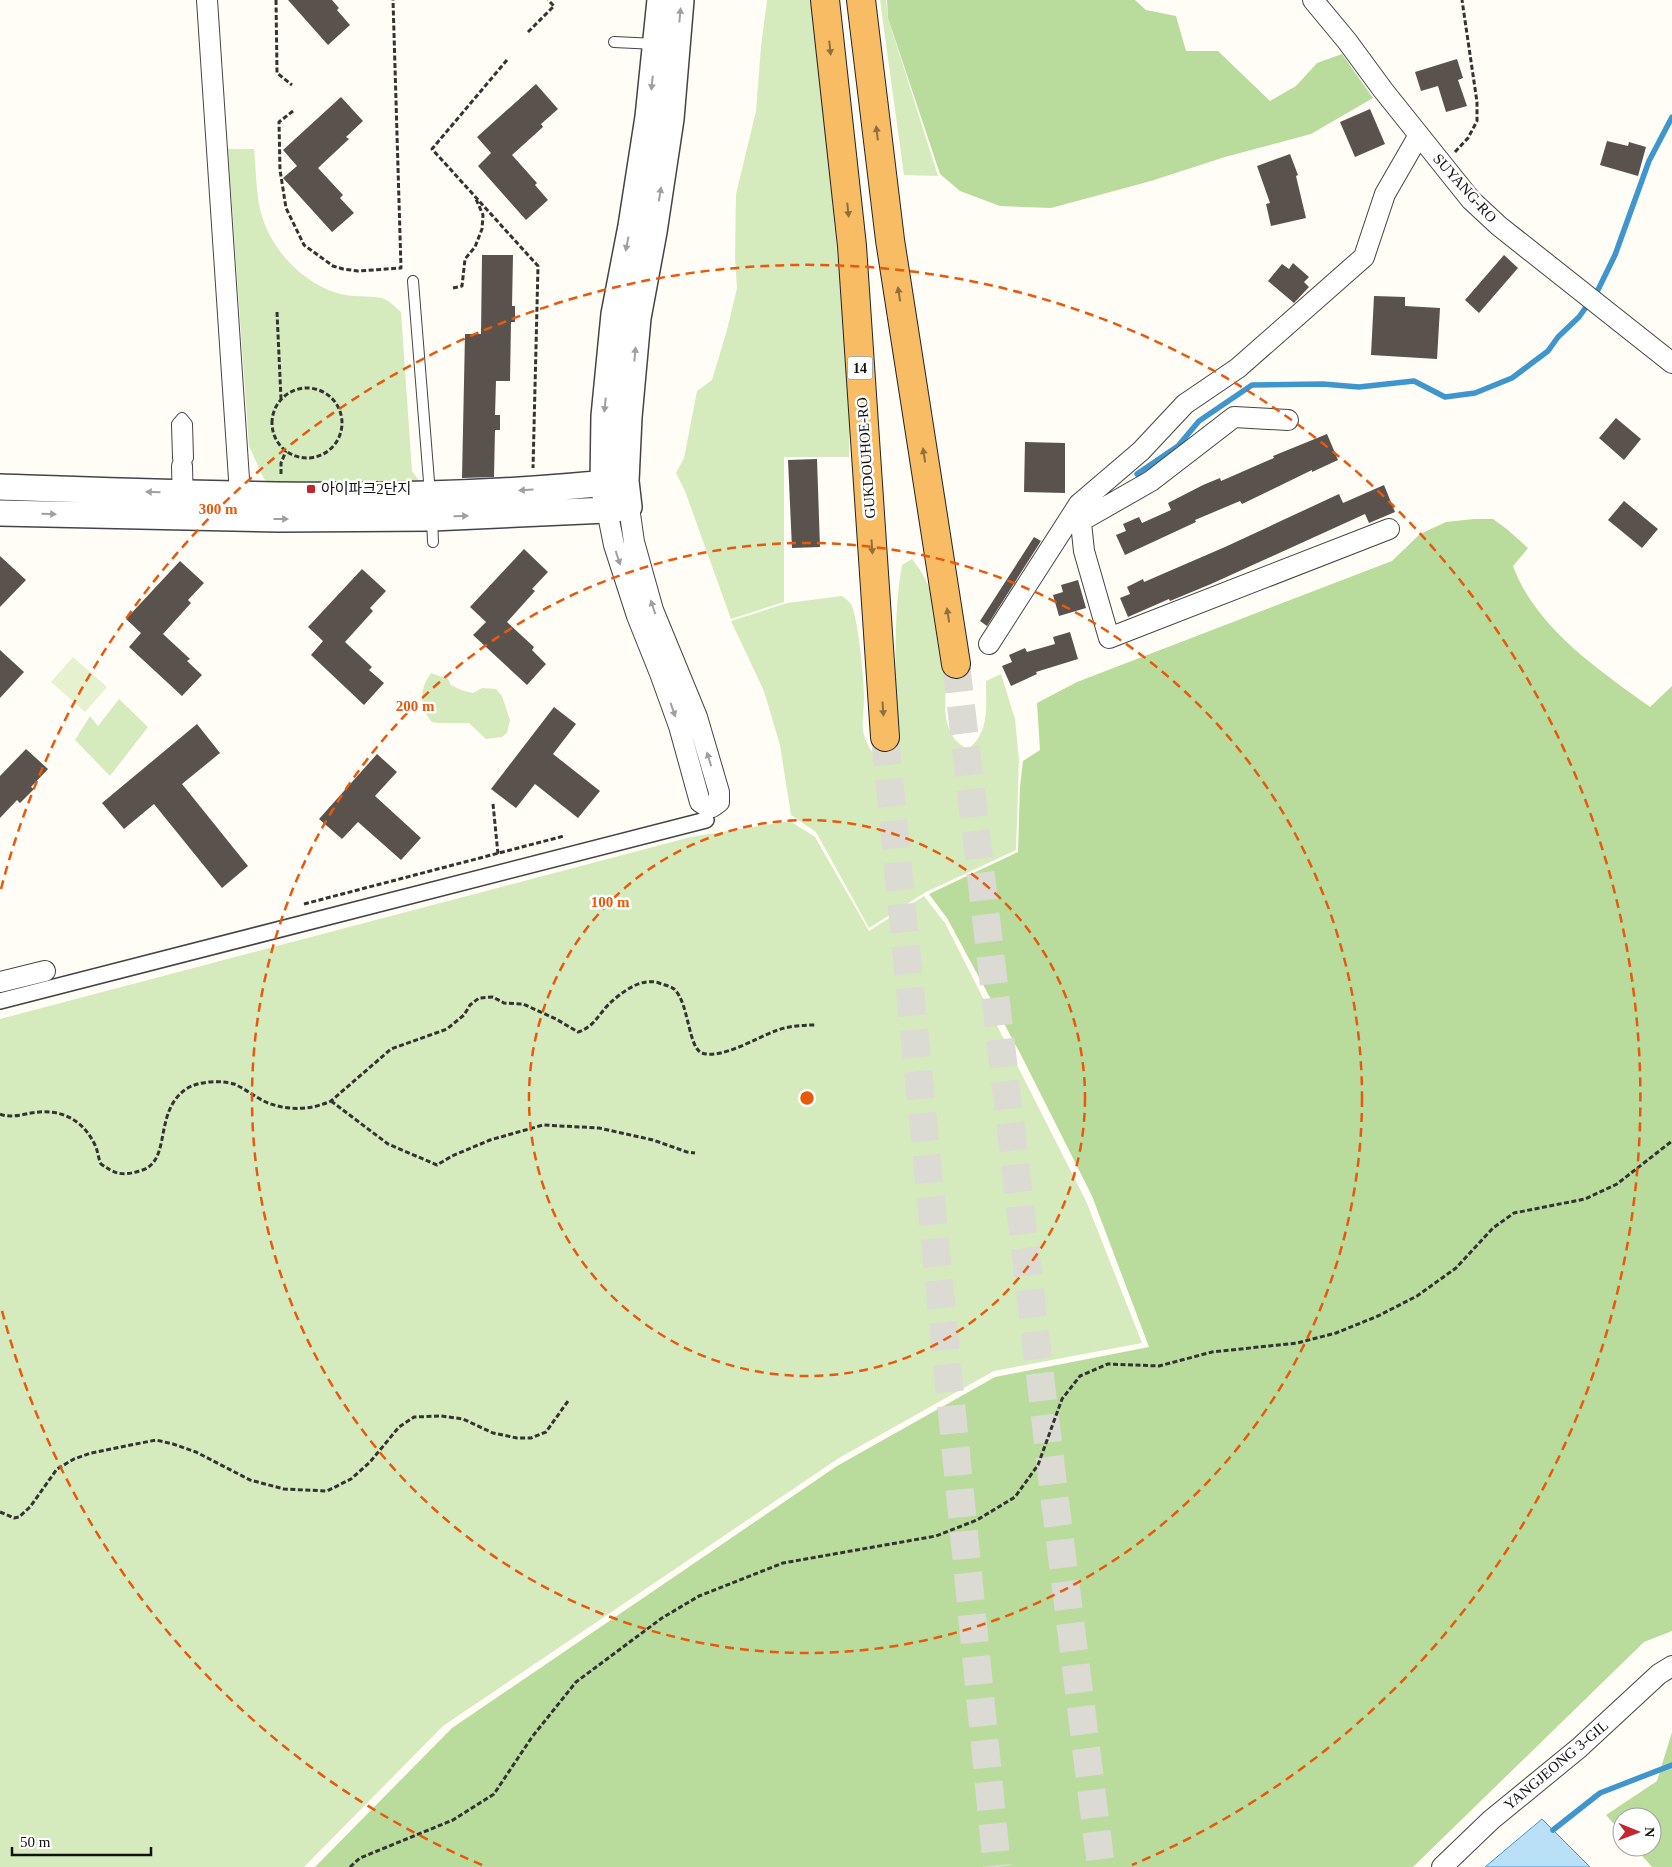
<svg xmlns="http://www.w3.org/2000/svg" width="1672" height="1867" viewBox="0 0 1672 1867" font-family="'Times New Roman','Noto Sans KR',serif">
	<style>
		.green { fill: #d5ebbd }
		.forest { fill: #b9dc9c }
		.pitch { fill: #e6f2cf }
		.water { fill: #b9e0f7; stroke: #3f96cf }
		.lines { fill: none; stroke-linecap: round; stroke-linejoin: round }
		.stream { stroke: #3f96cf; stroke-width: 5.5 }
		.building { fill: #5a524d }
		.trunk-tunnel { stroke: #dbdad3; stroke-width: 28; stroke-dasharray: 28 14; stroke-linecap: butt }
		.service-casing { stroke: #444; stroke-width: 12 }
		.pedestrian-casing { stroke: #444; stroke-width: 18 }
		.minor-casing { stroke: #444; stroke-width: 22 }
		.tertiary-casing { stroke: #444; stroke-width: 28 }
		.trunk-casing { stroke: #222; stroke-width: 30 }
		.path { stroke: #333; stroke-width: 3; stroke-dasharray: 5 2.5; stroke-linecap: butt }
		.service { stroke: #fff; stroke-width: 10 }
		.pedestrian { stroke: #fff; stroke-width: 15 }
		.minor { stroke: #fff; stroke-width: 20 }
		.tertiary { stroke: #fff; stroke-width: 25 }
		.trunk { stroke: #f7bc64; stroke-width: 28 }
		.oneway { fill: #a0a0a0 }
		.oneway2 { fill: #906f3f }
		.ring { fill: none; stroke: #e8590c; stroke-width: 2.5; stroke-dasharray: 9 6 }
		.poi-dot { fill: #c4262e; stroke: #fff; stroke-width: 2 }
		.labels { text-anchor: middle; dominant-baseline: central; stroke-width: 5; stroke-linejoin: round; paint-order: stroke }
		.shield { fill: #fff; stroke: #585858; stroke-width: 1 }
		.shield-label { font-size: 14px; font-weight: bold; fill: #111 }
		.street-label { font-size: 15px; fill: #111; stroke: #fff }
		.poi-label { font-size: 15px; fill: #111; stroke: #fff; text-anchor: start }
		.centre { fill: #e8590c; stroke: #fff; stroke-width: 2.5 }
		.ring-label { font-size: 15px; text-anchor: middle; font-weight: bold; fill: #e8590c; stroke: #fff; stroke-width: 5; stroke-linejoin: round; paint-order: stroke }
	</style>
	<rect width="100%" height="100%" fill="#fffdf5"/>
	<!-- green -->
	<path class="green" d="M767,0H813L850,388L849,457H784V602L731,619L685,491L676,473L684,458L697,391L712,380L727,330L737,288L735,258L736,194L756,111L761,47Z
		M880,0H886L888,18L938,176L904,175Z
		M228,149H254C256,168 256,195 261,213C271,249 301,282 337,293C352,298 367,295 382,298C389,300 396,308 401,312L412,471L420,482L275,487L264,479L249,446Z
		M912,559C940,592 943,642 945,684C946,696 944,711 947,723C951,736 956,743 968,749C990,732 986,707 986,681L1001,674L1015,719L1019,759L1016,850L926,892L869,928L816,832L791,815L780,745L764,691L731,621L787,603L842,596C845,598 849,601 851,604C858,617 864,680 864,697C864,721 857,734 875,755L891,751C899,734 895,718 895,699C896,654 894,609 902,565Z
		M431,673L448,679L451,685L461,690L473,693L482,688L496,689L502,696L510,720L507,733L502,737L486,739L469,723H438L432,722C419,708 419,689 431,673Z
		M119,699L148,727L110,776L75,740L90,716L98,726Z
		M790,821L815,837L869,931L924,896L945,923L1086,1201L1142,1343L994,1371L839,1458L443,1726L304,1867H0V1019L691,837Z"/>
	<!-- forest -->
	<path class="forest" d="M887,0H1135L1146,10L1176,16L1186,51H1218L1270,101L1296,86L1317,63L1342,54L1373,98L1311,134L1225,157L1151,181L1051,208L1000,206L960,191L940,174L888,18Z
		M1474,519H1493L1508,530L1528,548L1513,566C1536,628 1598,669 1650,707L1672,686V1631L1644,1642L1413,1867H315L452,1728L837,1466L995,1377L1149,1347L1092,1196L1021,1055L947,918L929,894L1018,852L1020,787L1023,761L1040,750L1037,703L1077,682L1392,561L1420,534L1446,522Z
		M1672,1732V1867H1652L1634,1847H1652V1817H1622V1833L1606,1815L1657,1781Z"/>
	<!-- pitch -->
	<path class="pitch" d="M73,657L107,687L85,712L51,682Z"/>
	<!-- water -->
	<path class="water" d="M1542,1819L1590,1867H1485Z"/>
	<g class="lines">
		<!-- stream -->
		<path class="stream" d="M1595,296L1615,255L1649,161L1672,117
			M1137,474L1178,446L1199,421L1252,385L1323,384L1359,387L1414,381L1445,397L1475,393L1512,378L1548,351L1558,337L1579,317L1589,303
			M1553,1830L1600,1793L1672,1765"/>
	</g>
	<!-- building -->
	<path class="building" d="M288,0H332L339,8L337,10L350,25L328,45Z
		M1457,59L1463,78L1458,80L1467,106L1446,112L1438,86L1421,91L1415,72Z
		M536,84L558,109L541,124L543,127L512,155L537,183L535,185L548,200L526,220L478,166L491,153L477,137Z
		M341,97L363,121L346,137L349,139L318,168L343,195L340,198L354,213L332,232L283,178L297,166L283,150Z
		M1370,109L1385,144L1355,157L1340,122Z
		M1607,141L1628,146L1629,142L1646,147L1638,176L1600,165Z
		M1290,154L1298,175L1296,176L1306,218L1271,226L1266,204L1270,203L1257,166Z
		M482,255H513L512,306H515V322H511L510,381H496L495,415H500V430H495L494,477L462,478L465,334H481Z
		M1504,255L1518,268L1479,313L1465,300Z
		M1293,263L1309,277L1304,282L1309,287L1294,303L1268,281L1282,264L1289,269Z
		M1374,296L1405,297V306L1440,308L1437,359L1371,355Z
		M1616,418L1641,439L1624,460L1599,438Z
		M1327,434L1338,460L1312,472V470L1242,504L1240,501L1195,520L1196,522L1125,555L1116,535L1126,531L1123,524L1139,517L1142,523L1171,510L1168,503L1203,485L1220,478L1221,481L1274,458L1273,456Z
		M1025,442L1065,443V493L1024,492Z
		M817,459L820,547L792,548L788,460Z
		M1384,485L1395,512L1369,523L1365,514L1211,584L1170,601L1169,599L1128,617L1120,598L1130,594L1127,587L1143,579L1144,582L1225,547L1339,494L1343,503Z
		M1624,501L1658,529L1642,548L1608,520Z
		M1034,537L1041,541L987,626L980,621Z
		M524,549L548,572L532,589L535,591L507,622L534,647L532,650L546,664L527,685L473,635L486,622L470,607Z
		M0,556L26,580L0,607Z
		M180,561L204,583L188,600L191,603L163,634L190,659L187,661L202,675L182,696L129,647L141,633L126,619Z
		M362,569L386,591L370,608L373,611L345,642L372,667L369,670L384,683L364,705L311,655L323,641L308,627Z
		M1078,580L1086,608L1059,616L1053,595L1063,592L1061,585Z
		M1070,632L1078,659L1036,672L1037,674L1011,686L1002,666L1012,662L1009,655L1025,648L1027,652L1055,644L1053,637Z
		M0,650L24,672L0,698Z
		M554,707L576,724L553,754L600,791L578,818L535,784L516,808L491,789Z
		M197,724L220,753L182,784L248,866L222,888L154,804L124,829L102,803Z
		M26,749L48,769L31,787L34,789L20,803L17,800L0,818V776Z
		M377,754L397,772L375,796L421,838L401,860L358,822L342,839L319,819Z"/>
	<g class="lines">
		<!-- trunk-tunnel -->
		<path class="trunk-tunnel" d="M956,664L1053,1485L1101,1867
			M885,737L997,1867"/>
		<!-- service casing -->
		<g class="service-casing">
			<path id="service" d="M614,42L656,44
				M413,281L430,494
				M182,418L187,424L188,458L182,466L178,458L177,424Z
				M432,518L433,542"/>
		</g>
		<!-- pedestrian casing -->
		<g class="pedestrian-casing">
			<path id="pedestrian" d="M0,1001L706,820"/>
		</g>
		<!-- minor casing -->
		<g class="minor-casing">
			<path id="minor" d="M207,0L241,509
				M1313,0L1347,41L1383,90L1471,200L1499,226L1672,363
				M182,466L183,506
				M1079,504L1084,551L1109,638L1389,529
				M607,510L614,545L637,616L661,676L679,726L700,802L706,806L712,807L719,802V792L697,717L653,610L634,542L629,507
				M1081,521L1151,481L1234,417L1288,420
				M989,644L1079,504L1141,451L1185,404L1238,368L1364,257L1385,194L1419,135
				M0,982L45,971
				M1442,1867L1491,1820L1579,1748L1659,1674L1672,1666"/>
		</g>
		<!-- tertiary casing -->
		<g class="tertiary-casing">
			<path id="tertiary" d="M0,487C209,494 418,504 626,481
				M606,501L603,484L604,416L614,314L631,226L648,117L660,0
				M0,513L279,519L432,518L607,510L629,507L626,481L629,417L638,318L654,232L671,119L681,0"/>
		</g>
		<!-- trunk casing -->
		<g class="trunk-casing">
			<path id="trunk" d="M825,0L852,246L885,737
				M861,0L890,240L956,664"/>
		</g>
		<!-- path -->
		<path class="path" d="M276,0L277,73L292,85
			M528,32L554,6L548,0
			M507,60L432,149L538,266L533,468
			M293,111L279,122L280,170L286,208L304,245L333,266L343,269L358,271L401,268L393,0
			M1455,152L1468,138L1477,121V102L1462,0
			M453,288L462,286L465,259L475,247L482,229L483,215L476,199
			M277,312L281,399
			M272 423a35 35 0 1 1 70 0a35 35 0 1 1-70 0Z
			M281,474V463L286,451
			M493,804L498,854
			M304,904L564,836
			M331,1101L388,1144L437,1165L452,1156L490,1140L543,1125L599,1128L653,1140L687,1152L695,1153
			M0,1114C9,1118 21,1115 31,1113C59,1108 82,1118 95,1145C98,1151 98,1158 101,1164C114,1173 120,1176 136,1172C139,1171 144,1170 147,1168C170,1154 155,1111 186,1089C198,1081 221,1080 234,1084C246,1089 256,1098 268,1103C289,1111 311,1110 331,1101L391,1049L447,1029L464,1015L470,1005L479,998L493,997L504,1003L523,1004L556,1019L578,1032C594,1027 598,1015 609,1004C622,992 641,977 659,983C664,985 670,986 674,989C689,1002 688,1048 702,1053C721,1060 758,1037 775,1031C788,1026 802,1025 816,1025
			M0,1512L14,1518L19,1517L30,1507L57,1469L74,1459L91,1453L156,1440L173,1444L196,1452L250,1480L284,1489L327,1491L351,1479L370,1462L399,1427L414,1417L441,1416L463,1419L493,1433L517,1438H531L546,1432L568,1401
			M350,1867L360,1858L453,1820L494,1794L532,1737L576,1682L662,1618L699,1596L783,1563L936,1536L977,1520L1015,1497L1038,1465L1062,1399L1080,1376L1108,1364L1159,1366L1212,1352L1297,1343L1336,1333L1378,1316L1417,1296L1456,1268L1493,1228L1514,1213L1585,1199L1617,1184L1672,1141"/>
		<!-- service -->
		<use href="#service" class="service"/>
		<!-- pedestrian -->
		<use href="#pedestrian" class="pedestrian"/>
		<!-- minor -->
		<use href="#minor" class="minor"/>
		<!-- tertiary -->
		<use href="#tertiary" class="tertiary"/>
		<!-- trunk -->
		<use href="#trunk" class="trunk"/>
	</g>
	<!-- one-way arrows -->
	<defs><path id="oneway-solid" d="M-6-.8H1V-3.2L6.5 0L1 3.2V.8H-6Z" transform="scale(1.25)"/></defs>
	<g class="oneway">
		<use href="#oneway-solid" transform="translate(680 15) rotate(-85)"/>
		<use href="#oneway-solid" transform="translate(652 83) rotate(96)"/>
		<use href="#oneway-solid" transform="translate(660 194) rotate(-81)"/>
		<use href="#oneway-solid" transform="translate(627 244) rotate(101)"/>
		<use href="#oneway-solid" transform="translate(635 354) rotate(-85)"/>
		<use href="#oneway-solid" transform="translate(605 405) rotate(96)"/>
		<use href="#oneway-solid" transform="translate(526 490) rotate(177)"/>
		<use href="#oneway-solid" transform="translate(153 492) rotate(-178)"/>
		<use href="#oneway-solid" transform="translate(49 514) rotate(1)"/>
		<use href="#oneway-solid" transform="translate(461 516) rotate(-2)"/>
		<use href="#oneway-solid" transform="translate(281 519)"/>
		<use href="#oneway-solid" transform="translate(618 558) rotate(72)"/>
		<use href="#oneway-solid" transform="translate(653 607) rotate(-108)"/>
		<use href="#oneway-solid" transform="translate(673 710) rotate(71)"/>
		<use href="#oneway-solid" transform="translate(709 759) rotate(-107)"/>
	</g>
	<g class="oneway2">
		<use href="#oneway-solid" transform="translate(830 48) rotate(84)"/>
		<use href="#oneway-solid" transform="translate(877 133) rotate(-97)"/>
		<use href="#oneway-solid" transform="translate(848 210) rotate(84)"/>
		<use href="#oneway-solid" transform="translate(899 294) rotate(-99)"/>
		<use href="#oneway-solid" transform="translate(924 455) rotate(-99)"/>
		<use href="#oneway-solid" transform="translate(872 547) rotate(86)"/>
		<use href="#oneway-solid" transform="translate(948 615) rotate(-99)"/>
		<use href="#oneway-solid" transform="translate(883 709) rotate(86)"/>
	</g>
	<!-- distance rings -->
	<g class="ring">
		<circle cx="807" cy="1098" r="278"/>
		<circle cx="807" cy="1098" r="555"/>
		<path d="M482 1865A833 833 0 0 1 1 1307M1 889A833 833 0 1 1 1132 1865"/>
	</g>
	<!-- markers -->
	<rect class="poi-dot" x="306" y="484" width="10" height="10" rx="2.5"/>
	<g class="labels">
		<!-- shield labels -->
		<rect class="shield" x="847.5" y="356.5" width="25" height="23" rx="4"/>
		<g class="shield-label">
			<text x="860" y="368">14</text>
		</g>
		<!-- street labels -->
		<g class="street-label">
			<text transform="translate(1465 188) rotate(48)">SUYANG-RO</text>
			<text transform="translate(866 458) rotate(-94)">GUKDOUHOE-RO</text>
			<text transform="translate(1556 1765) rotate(-40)">YANGJEONG 3-GIL</text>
		</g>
		<!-- poi labels -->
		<g class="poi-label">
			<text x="321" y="489">아이파크2단지</text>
		</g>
	</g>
	<circle cx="807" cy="1098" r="8" class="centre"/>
	<g class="ring-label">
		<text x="218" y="514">300 m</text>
		<text x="415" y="711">200 m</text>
		<text x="610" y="907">100 m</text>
	</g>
	<!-- north arrow -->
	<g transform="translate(1637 1832) rotate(91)"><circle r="24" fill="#ffffff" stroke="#a0a0a0"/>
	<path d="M0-4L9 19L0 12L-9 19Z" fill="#c4262e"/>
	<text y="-8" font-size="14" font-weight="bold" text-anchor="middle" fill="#111111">N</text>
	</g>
	<!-- scale -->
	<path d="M12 1847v8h139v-8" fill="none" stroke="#111111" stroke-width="2.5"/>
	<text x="20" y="1847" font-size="15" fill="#111111" stroke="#ffffff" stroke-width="4" paint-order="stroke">50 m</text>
</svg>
